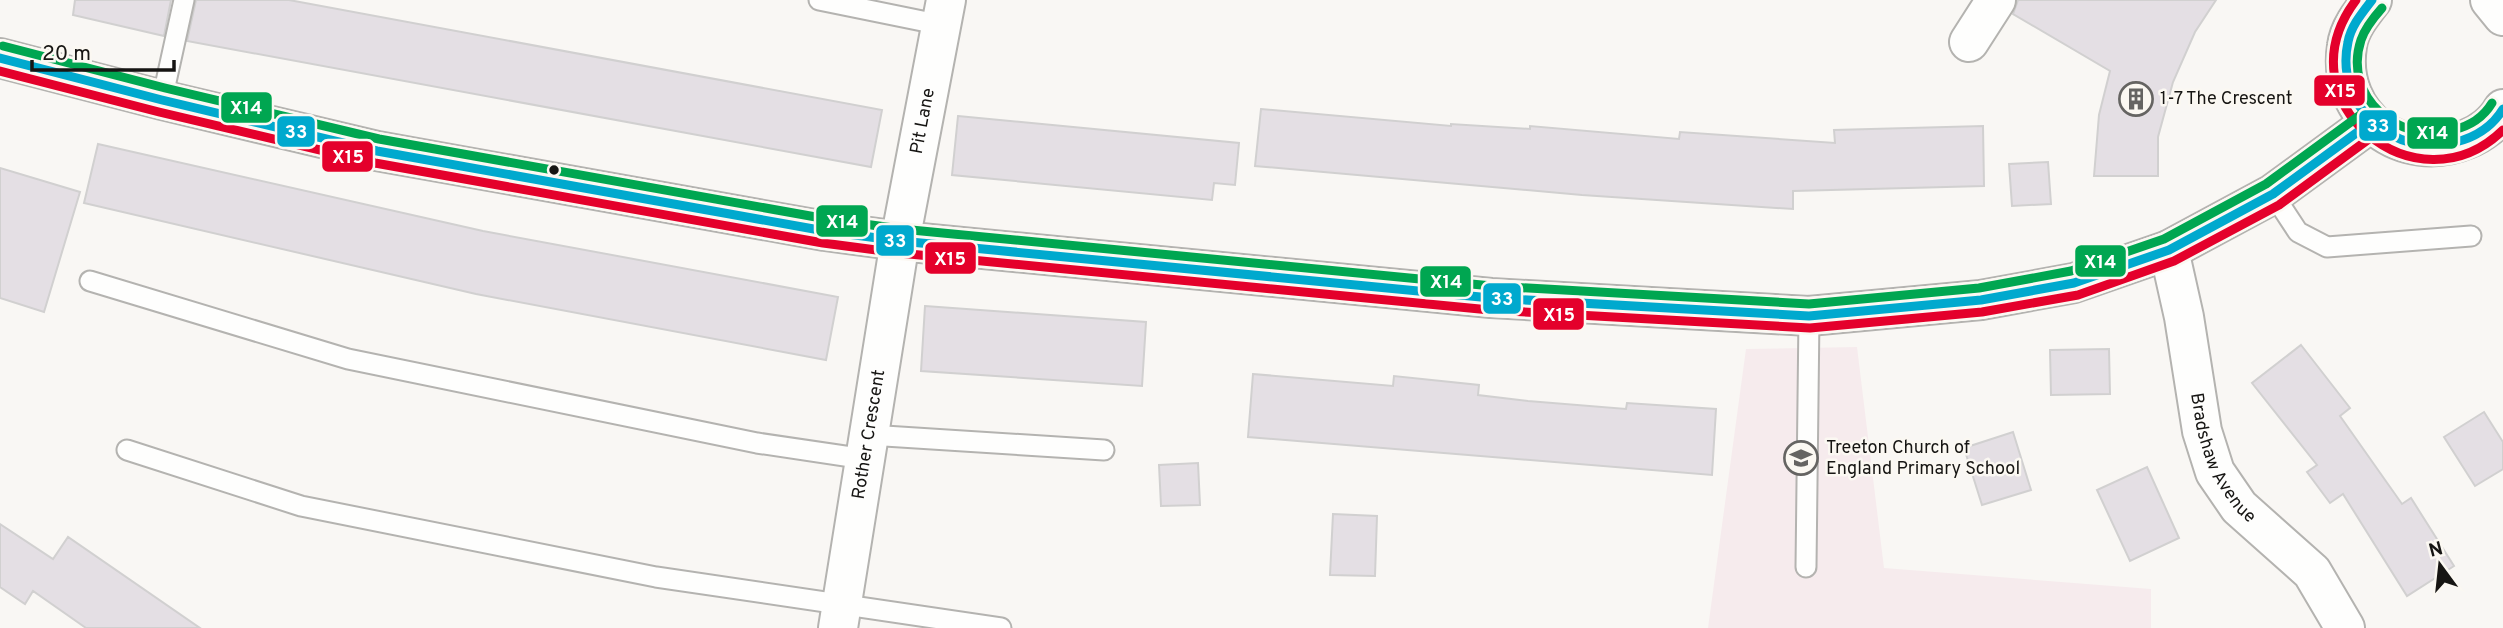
<svg xmlns="http://www.w3.org/2000/svg" width="2503" height="628" viewBox="0 0 2503 628" font-family="Overpass,sans-serif">
	<style>
		.education { fill: #f6ebed }
		.building { fill: #e4dfe4; stroke: #d1d0d0; stroke-width: 2 }
		.lines { fill: none; stroke-linecap: round; stroke-linejoin: round }
		.lane-casing { stroke: #b4b3b0; stroke-width: 23 }
		.street-casing { stroke: #b4b3b0; stroke-width: 42 }
		.secondary-casing { stroke: #b4b3b0; stroke-width: 42 }
		.lane { stroke: #fefefd; stroke-width: 19 }
		.street { stroke: #fefefd; stroke-width: 38 }
		.secondary { stroke: #fefefd; stroke-width: 38 }
		.bus-1-casing { stroke: #fbf8f2; stroke-width: 14 }
		.bus-2-casing { stroke: #fbf8f2; stroke-width: 14 }
		.bus-3-casing { stroke: #fbf8f2; stroke-width: 14 }
		.bus-1 { stroke: #00a9ce; stroke-width: 9 }
		.bus-2 { stroke: #e4002b; stroke-width: 9 }
		.bus-3 { stroke: #00a651; stroke-width: 9 }
		.bus-dot { fill: #161513; stroke: #fbf8f2; stroke-width: 2.5 }
		.labels { text-anchor: middle; dominant-baseline: central; stroke-width: 5; stroke-linejoin: round; paint-order: stroke }
		.poi-label { font-size: 18px; fill: #161513; stroke: #fbf8f2; text-anchor: start }
		.street-label { font-size: 18px; fill: #161513; stroke: #fbf8f2 }
		.line-badge { stroke: #fbf8f2; stroke-width: 2.5 }
		.badge-label { font-size: 19px; text-anchor: middle; font-weight: bold; fill: #fff }
	</style>
	<rect width="100%" height="100%" fill="#f9f7f4"/>
	<!-- education -->
	<path class="education" d="M1857,347L1884,568L2151,589V628H1708L1746,349Z"/>
	<!-- building -->
	<path class="building" d="M75,0H171L164,36L73,15Z
		M196,0H289L882,110L871,167L187,41Z
		M2018,0H2216L2195,32L2173,82L2158,137V176H2094L2099,115L2110,71L2013,14Z
		M1261,109L1451,126V124L1530,129V126L1679,139L1680,132L1835,143L1834,130L1983,126L1984,186L1793,191V209L1582,195L1255,166Z
		M958,116L1239,143L1235,185L1214,183L1212,200L952,175Z
		M98,144L483,231L838,297L826,360L476,294L84,203Z
		M2048,162L2051,204L2012,206L2009,164Z
		M0,168L80,192L44,312L0,298Z
		M925,306L1146,322L1142,386L921,371Z
		M2301,345L2350,408L2340,416L2402,504L2411,498L2454,566L2407,596L2343,494L2330,503L2307,472L2317,465L2252,383Z
		M2109,349L2110,394L2051,395L2050,350Z
		M1253,374L1393,386L1394,376L1479,385L1478,395L1528,401L1626,409L1627,403L1716,409L1712,475L1248,437Z
		M2484,412L2503,442V469L2475,486L2444,437Z
		M2013,432L2031,490L1982,505L1964,448Z
		M1198,463L1200,505L1161,506L1159,465Z
		M2147,467L2179,538L2130,561L2097,490Z
		M1333,514L1377,516L1375,576L1330,575Z
		M0,524L53,559L68,537L200,628H86L33,591L25,604L0,587Z"/>
	<g class="lines">
		<!-- lane casing -->
		<g class="lane-casing">
			<path id="lane" d="M819,0L942,25
				M162,100L184,0
				M2273,194L2298,232L2327,247L2471,236
				M90,281L348,359L757,443L865,459
				M869,435L1104,450
				M127,450L301,506L656,577L1001,628
				M1806,567L1809,316"/>
		</g>
		<!-- street casing -->
		<g class="street-casing">
			<g id="street">
				<path d="M1969,42L1996,0"/>
				<path id="s1" d="M2169,250L2184,317L2202,431L2215,472L2239,507L2312,572L2345,628"/>
				<path id="s2" d="M838,628L900,241L946,0"/>
			</g>
		</g>
		<!-- secondary casing -->
		<g class="secondary-casing">
			<path id="secondary" d="M2372,0C2361,14 2349,29 2347,46C2336,116 2403,166 2467,139C2480,134 2496,123 2503,109
				M2490,0L2503,16
				M0,58L162,100L377,151L825,231L900,241L1491,298L1809,316L1981,300L2074,283L2169,250L2273,194L2370,123"/>
		</g>
		<!-- lane -->
		<use href="#lane" class="lane"/>
		<!-- street -->
		<use href="#street" class="street"/>
		<!-- secondary -->
		<use href="#secondary" class="secondary"/>
		<!-- bus-1 casing -->
		<g class="bus-1-casing">
			<path id="bus-1" d="M2372,0C2362,13 2351,26 2348,42C2334,106 2394,159 2456,142C2476,137 2492,127 2503,109
				M0,58L162,100L377,151L825,231L900,241L1491,298L1809,316L1981,300L2074,283L2169,250L2273,194L2370,123"/>
		</g>
		<!-- bus-2 casing -->
		<g class="bus-2-casing">
			<path id="bus-2" d="M2356,0C2279,102 2417,214 2503,130
				M0,71L159,112L375,163L823,243L899,253L1490,310L1810,328L1982,312L2078,295L2174,261L2279,205L2377,133"/>
		</g>
		<!-- bus-3 casing -->
		<g class="bus-3-casing">
			<path id="bus-3" d="M2382,8C2374,17 2365,28 2361,40C2342,97 2399,145 2453,130C2470,126 2483,118 2492,103
				M3,46L165,88L379,139L827,219L901,229L1492,286L1809,304L1979,288L2071,271L2164,239L2266,184L2363,113"/>
		</g>
		<!-- bus-1 -->
		<use href="#bus-1" class="bus-1"/>
		<!-- bus-2 -->
		<use href="#bus-2" class="bus-2"/>
		<!-- bus-3 -->
		<use href="#bus-3" class="bus-3"/>
	</g>
	<!-- icons -->
	<defs>
		<g id="building-ring" transform="scale(1.75)"><circle r="9.5" fill="#fbf8f2" stroke="#656462" stroke-width="1.5"/><path d="M-4-6H4V6H1V3H-1V6H-4ZM-2.5-4.3h1.7v1.8h-1.7ZM.8-4.3h1.7v1.8H.8ZM-2.5-1h1.7V.8h-1.7ZM.8-1h1.7V.8H.8Z" fill="#656462"/></g>
		<g id="school-ring" transform="scale(1.75)"><circle r="9.5" fill="#fbf8f2" stroke="#656462" stroke-width="1.5"/><path d="M0-5L7-2L0 1L-7-2ZM-4 1L0 2.5L4 1V4Q0 6-4 4Z" fill="#656462"/></g>
	</defs>
	<g fill-rule="evenodd">
		<use href="#building-ring" x="2136" y="99"/>
		<use href="#school-ring" x="1801" y="458"/>
	</g>
	<!-- markers -->
	<circle class="bus-dot" cx="554" cy="170" r="6"/>
	<g class="labels">
		<!-- poi labels -->
		<g class="poi-label">
			<text x="2160" y="99">1-7 The Crescent</text>
			<text x="1826" y="448">Treeton Church of<tspan x="1826" dy="21">England Primary School</tspan></text>
		</g>
		<!-- street labels -->
		<g class="street-label">
			<text stroke="none"><textPath href="#s2" startOffset="514">Pit Lane</textPath></text>
			<text stroke="none"><textPath href="#s2" startOffset="196">Rother Crescent</textPath></text>
			<text stroke="none"><textPath href="#s1" startOffset="217">Bradshaw Avenue</textPath></text>
		</g>
	</g>
	<g class="line-badge">
		<rect x="2313" y="74" width="53" height="33" rx="7" fill="#e4002b"/>
		<rect x="220" y="91" width="53" height="33" rx="7" fill="#00a651"/>
		<rect x="2358" y="109" width="40" height="33" rx="7" fill="#00a9ce"/>
		<rect x="276" y="115" width="40" height="33" rx="7" fill="#00a9ce"/>
		<rect x="2406" y="116" width="53" height="34" rx="7" fill="#00a651"/>
		<rect x="321" y="140" width="53" height="33" rx="7" fill="#e4002b"/>
		<rect x="815" y="204" width="54" height="34" rx="7" fill="#00a651"/>
		<rect x="875" y="224" width="40" height="33" rx="7" fill="#00a9ce"/>
		<rect x="924" y="241" width="53" height="34" rx="7" fill="#e4002b"/>
		<rect x="2074" y="244" width="53" height="34" rx="7" fill="#00a651"/>
		<rect x="1419" y="265" width="53" height="33" rx="7" fill="#00a651"/>
		<rect x="1482" y="282" width="40" height="33" rx="7" fill="#00a9ce"/>
		<rect x="1532" y="297" width="53" height="34" rx="7" fill="#e4002b"/>
	</g>
	<g class="badge-label">
		<text x="2340" y="97">X15</text>
		<text x="246" y="114">X14</text>
		<text x="2378" y="132">33</text>
		<text x="296" y="138">33</text>
		<text x="2432" y="139">X14</text>
		<text x="348" y="163">X15</text>
		<text x="842" y="228">X14</text>
		<text x="895" y="247">33</text>
		<text x="950" y="265">X15</text>
		<text x="2100" y="268">X14</text>
		<text x="1446" y="288">X14</text>
		<text x="1502" y="305">33</text>
		<text x="1559" y="321">X15</text>
	</g>
	<!-- north arrow -->
	<g transform="translate(2440 565) rotate(345)" stroke="#fbf8f2" stroke-width="5" paint-order="stroke">
	<path d="M0-5L12 26L0 18L-12 26Z" fill="#161513"/>
	<text y="-10" font-size="19" font-weight="bold" text-anchor="middle" fill="#161513">N</text>
	</g>
	<!-- scale -->
	<path d="M32 60v10h142v-10" fill="none" stroke="#161513" stroke-width="3.5"/>
	<text x="42" y="60" font-size="21" fill="#161513" stroke="#fbf8f2" stroke-width="5" paint-order="stroke">20 m</text>
</svg>
